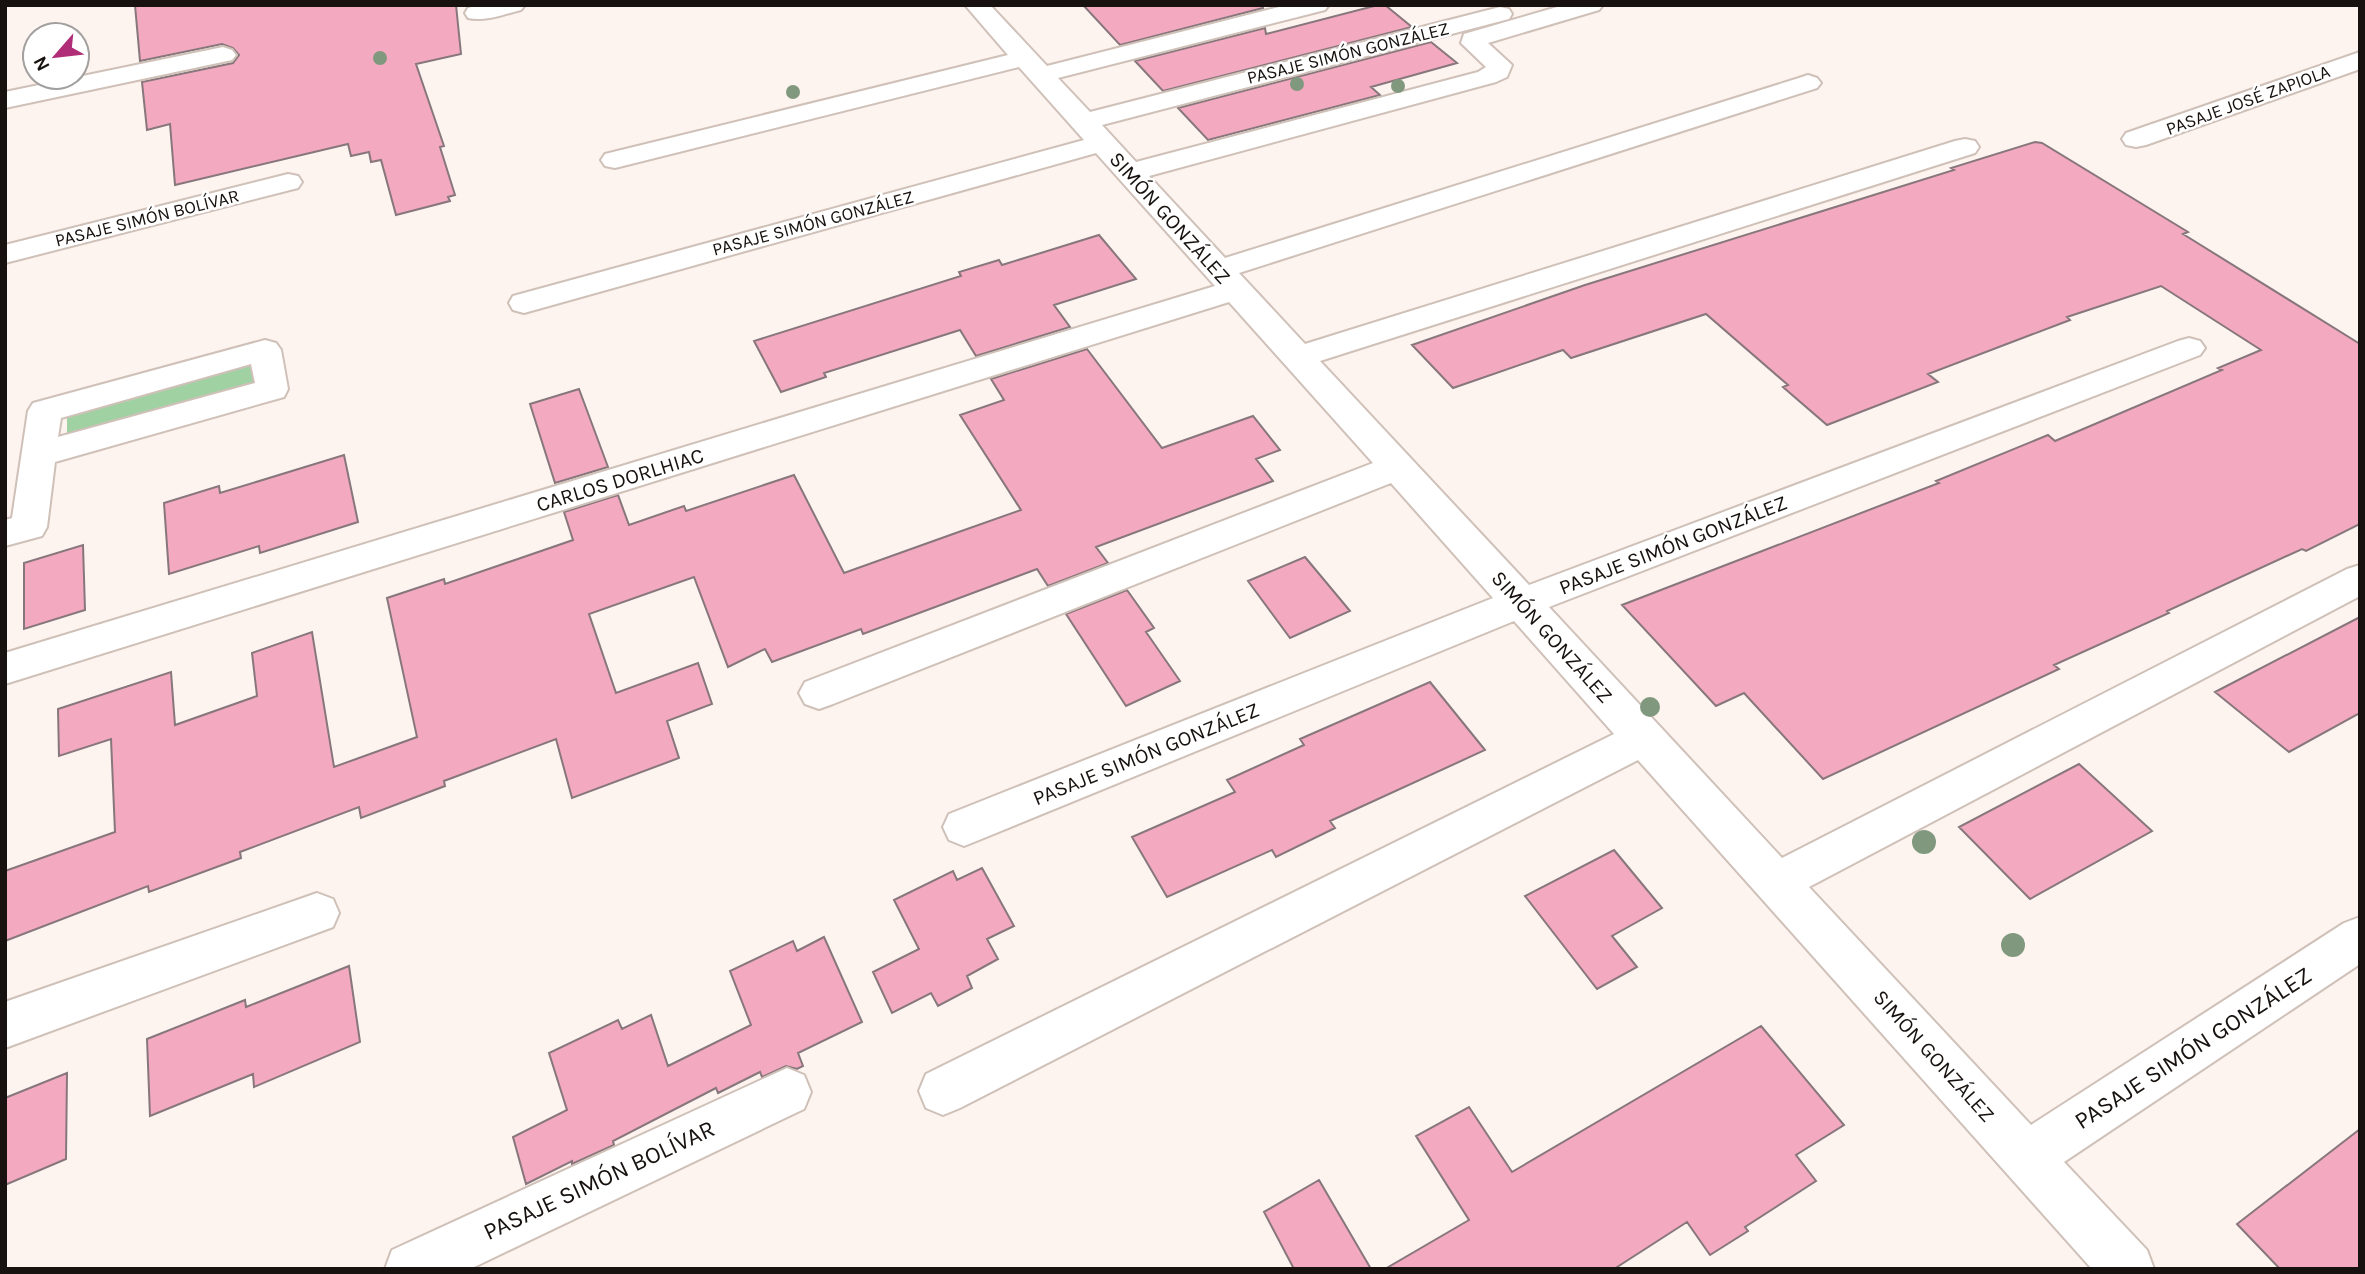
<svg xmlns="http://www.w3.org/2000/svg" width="2365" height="1274" viewBox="0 0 2365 1274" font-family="Karla,sans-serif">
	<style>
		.green { fill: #a0d1a3 }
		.building { fill: #f3a9bf; stroke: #87777c; stroke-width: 2 }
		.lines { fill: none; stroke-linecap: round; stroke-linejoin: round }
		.minor-casing { stroke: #cfc0b8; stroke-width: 4 }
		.minor { fill: #fff; fill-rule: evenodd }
		.tree { fill: #80997e }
		.labels { text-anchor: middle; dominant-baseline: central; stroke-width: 5; stroke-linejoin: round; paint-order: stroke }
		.far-street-label { font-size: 18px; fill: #17120f; stroke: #fff }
		.street-label { font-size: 21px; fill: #17120f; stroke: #fff }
		.near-street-label { font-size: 24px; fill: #17120f; stroke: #fff }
	</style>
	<rect width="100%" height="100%" fill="#fdf3ef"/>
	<!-- green -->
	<path class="green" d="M258,361L261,380L67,435V415Z"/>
	<!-- building -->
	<path class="building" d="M135,5H456L461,54L416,64L444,146L440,147L455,195L448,197L450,201L396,215L381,160L371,162L369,152L351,156L348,144L175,185L170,124L147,130L142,82L233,63L239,55L233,48L222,44L140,61Z
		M1083,5H1262L1263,8L1120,45Z
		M1378,5H1385L1412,27L1163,91L1135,61L1265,28L1266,34Z
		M1431,42L1457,63L1371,87L1380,95L1208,140L1178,108Z
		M2035,142L2042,143L2188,232L2183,234L2360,344V524L2306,551L2302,549L2167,611L2169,613L2054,665L2059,669L1823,779L1744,693L1716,706L1622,605L1939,483L1936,481L2048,435L2055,441L2222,370L2218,368L2261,350L2161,286L2067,317L2070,320L1928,374L1938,382L1827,425L1783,387L1788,385L1706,314L1571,358L1563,350L1453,388L1412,345L1585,285L1954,170L1951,168Z
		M1099,235L1136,279L1054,305L1070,327L976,356L960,330L824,373L826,377L781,392L754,341L961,276L959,272L999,260L1002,265Z
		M1087,349L1162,448L1253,416L1280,450L1256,459L1273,481L1096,547L1108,563L1048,586L1037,569L863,634L861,629L772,662L765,649L728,667L694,577L589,614L616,693L698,663L712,704L667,721L679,758L572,798L556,739L444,781L445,786L361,818L359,807L240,852L241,858L149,892L148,886L5,941V871L115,832L111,739L59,756L58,709L171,672L175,725L257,696L252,653L312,632L334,767L417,737L387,598L444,579L445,584L573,540L564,512L618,495L629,525L684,506L686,511L794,475L844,573L953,534L1021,510L960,415L1004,400L991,379Z
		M579,389L608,467L555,483L530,404Z
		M344,455L358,522L260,553L259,546L169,574L164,503L219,486L220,493Z
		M83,545L85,610L24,629V563Z
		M1305,557L1350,611L1290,638L1248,581Z
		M1127,590L1154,628L1146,632L1180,681L1126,706L1066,614Z
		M2360,617V713L2289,752L2215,692Z
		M1430,682L1485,750L1330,821L1335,828L1276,857L1272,850L1167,897L1132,837L1235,792L1227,780L1304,745L1300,739Z
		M2079,764L2152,831L2030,899L1959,827Z
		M1614,850L1662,908L1612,936L1637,967L1597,989L1525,896Z
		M982,868L1014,926L987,939L998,959L967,976L972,988L938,1006L931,993L892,1013L873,972L919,949L894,900L953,871L957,880Z
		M824,937L862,1022L798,1053L803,1066L797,1069L786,1066L762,1077L760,1072L718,1093L716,1088L613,1141L614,1145L572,1164V1161L526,1184L513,1137L567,1110L549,1053L618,1020L622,1029L651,1015L668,1066L751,1025L730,971L793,941L797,951Z
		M349,966L360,1042L254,1087L253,1074L150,1116L147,1039L245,1000L246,1007Z
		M1761,1026L1844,1125L1796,1155L1816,1181L1745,1227L1748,1231L1710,1255L1687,1222L1614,1269H1385L1469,1220L1416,1136L1469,1107L1512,1172Z
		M67,1073L66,1159L5,1185V1098Z
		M2360,1129V1269H2280L2237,1224Z
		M1319,1180L1371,1269H1294L1264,1212Z"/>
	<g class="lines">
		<!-- minor casing -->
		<g class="minor-casing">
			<path id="minor" d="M479,5H525L521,10C505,14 485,22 468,18L465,13L468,8Z
				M965,5H990L1047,66L1287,5H1329L1325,10L1058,78L1090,112L1500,7L1509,9L1512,14L1509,19L1102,125L1136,162L1478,72L1486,67L1461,43L1464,34L1564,5H1603L1599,10L1488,43L1512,65L1507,77L1496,82L1149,176L1225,258L1799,78L1808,75L1817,78L1821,83L1817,88L1239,273L1305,344L1955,141L1965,139L1975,141L1979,147L1975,153L1320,361L1529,585L2178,341L2189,338L2200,341L2205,348L2200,355L1549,607L1782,858L2347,569L2360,565V596L1809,887L2031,1125L2344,923L2360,917V964L2064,1162L2147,1250L2154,1269H2092L1638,760L960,1108L943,1115L926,1108L919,1091L926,1074L1614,734L1514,621L979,840L964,846L949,840L943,827L949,814L1493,598L1391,483L833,704L819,709L805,704L799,693L805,682L1373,463L1229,302L5,684V653L1215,286L1096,153L524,313L513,310L509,303L513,296L1084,140L1019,67L615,168L605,166L601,160L605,154L1008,55Z
				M223,47L232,50L236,55L232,60L5,108V92Z
				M2360,52V69L2146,145L2136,147L2126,145L2122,139L2126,133Z
				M288,174L298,176L302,182L298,188L5,263V245Z
				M265,340L276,343L281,350L288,389L284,397L55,462L47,527L42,536L5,546V520L12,518L28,411L33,403ZM251,364L255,383L58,437L61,418Z
				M317,893L333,899L339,913L333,927L5,1048V1002Z
				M787,1068L804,1075L811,1092L804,1109L470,1269H385L392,1250Z"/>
		</g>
		<!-- minor -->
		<use href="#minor" class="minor"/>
	</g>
	<!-- trees -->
	<g class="tree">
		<circle cx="380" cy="58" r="7"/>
		<circle cx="1297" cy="84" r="7"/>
		<circle cx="1398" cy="86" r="7"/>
		<circle cx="793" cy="92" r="7"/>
		<circle cx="1650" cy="707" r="10"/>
		<circle cx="1924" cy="842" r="12"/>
		<circle cx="2013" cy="945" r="12"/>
	</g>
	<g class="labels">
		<!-- far-street labels -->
		<g class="far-street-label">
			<text transform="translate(1348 53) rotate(-14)">PASAJE SIMÓN GONZÁLEZ</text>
			<text transform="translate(2248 100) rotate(-20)">PASAJE JOSÉ ZAPIOLA</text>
			<text transform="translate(147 218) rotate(-14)">PASAJE SIMÓN BOLÍVAR</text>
			<text transform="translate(813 223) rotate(-15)">PASAJE SIMÓN GONZÁLEZ</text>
		</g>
		<!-- street labels -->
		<g class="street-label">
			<text transform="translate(1170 218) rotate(48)">SIMÓN GONZÁLEZ</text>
			<text transform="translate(620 480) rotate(-17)">CARLOS DORLHIAC</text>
			<text transform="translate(1673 545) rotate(-21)">PASAJE SIMÓN GONZÁLEZ</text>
			<text transform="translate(1552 637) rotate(48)">SIMÓN GONZÁLEZ</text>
			<text transform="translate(1146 754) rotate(-22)">PASAJE SIMÓN GONZÁLEZ</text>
			<text transform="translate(1934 1056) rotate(48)">SIMÓN GONZÁLEZ</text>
		</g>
		<!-- near-street labels -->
		<g class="near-street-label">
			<text transform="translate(2193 1048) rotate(-33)">PASAJE SIMÓN GONZÁLEZ</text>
			<text transform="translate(599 1180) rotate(-25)">PASAJE SIMÓN BOLÍVAR</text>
		</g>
	</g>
	<!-- border -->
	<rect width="2365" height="1274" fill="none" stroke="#17120f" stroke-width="14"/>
	<!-- north arrow -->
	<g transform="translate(56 56) rotate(242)"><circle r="33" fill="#ffffff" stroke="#a2a09f" stroke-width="2"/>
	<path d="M0-5L12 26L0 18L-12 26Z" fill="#b02e78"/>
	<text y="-10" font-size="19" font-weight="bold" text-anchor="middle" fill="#17120f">N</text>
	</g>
</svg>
